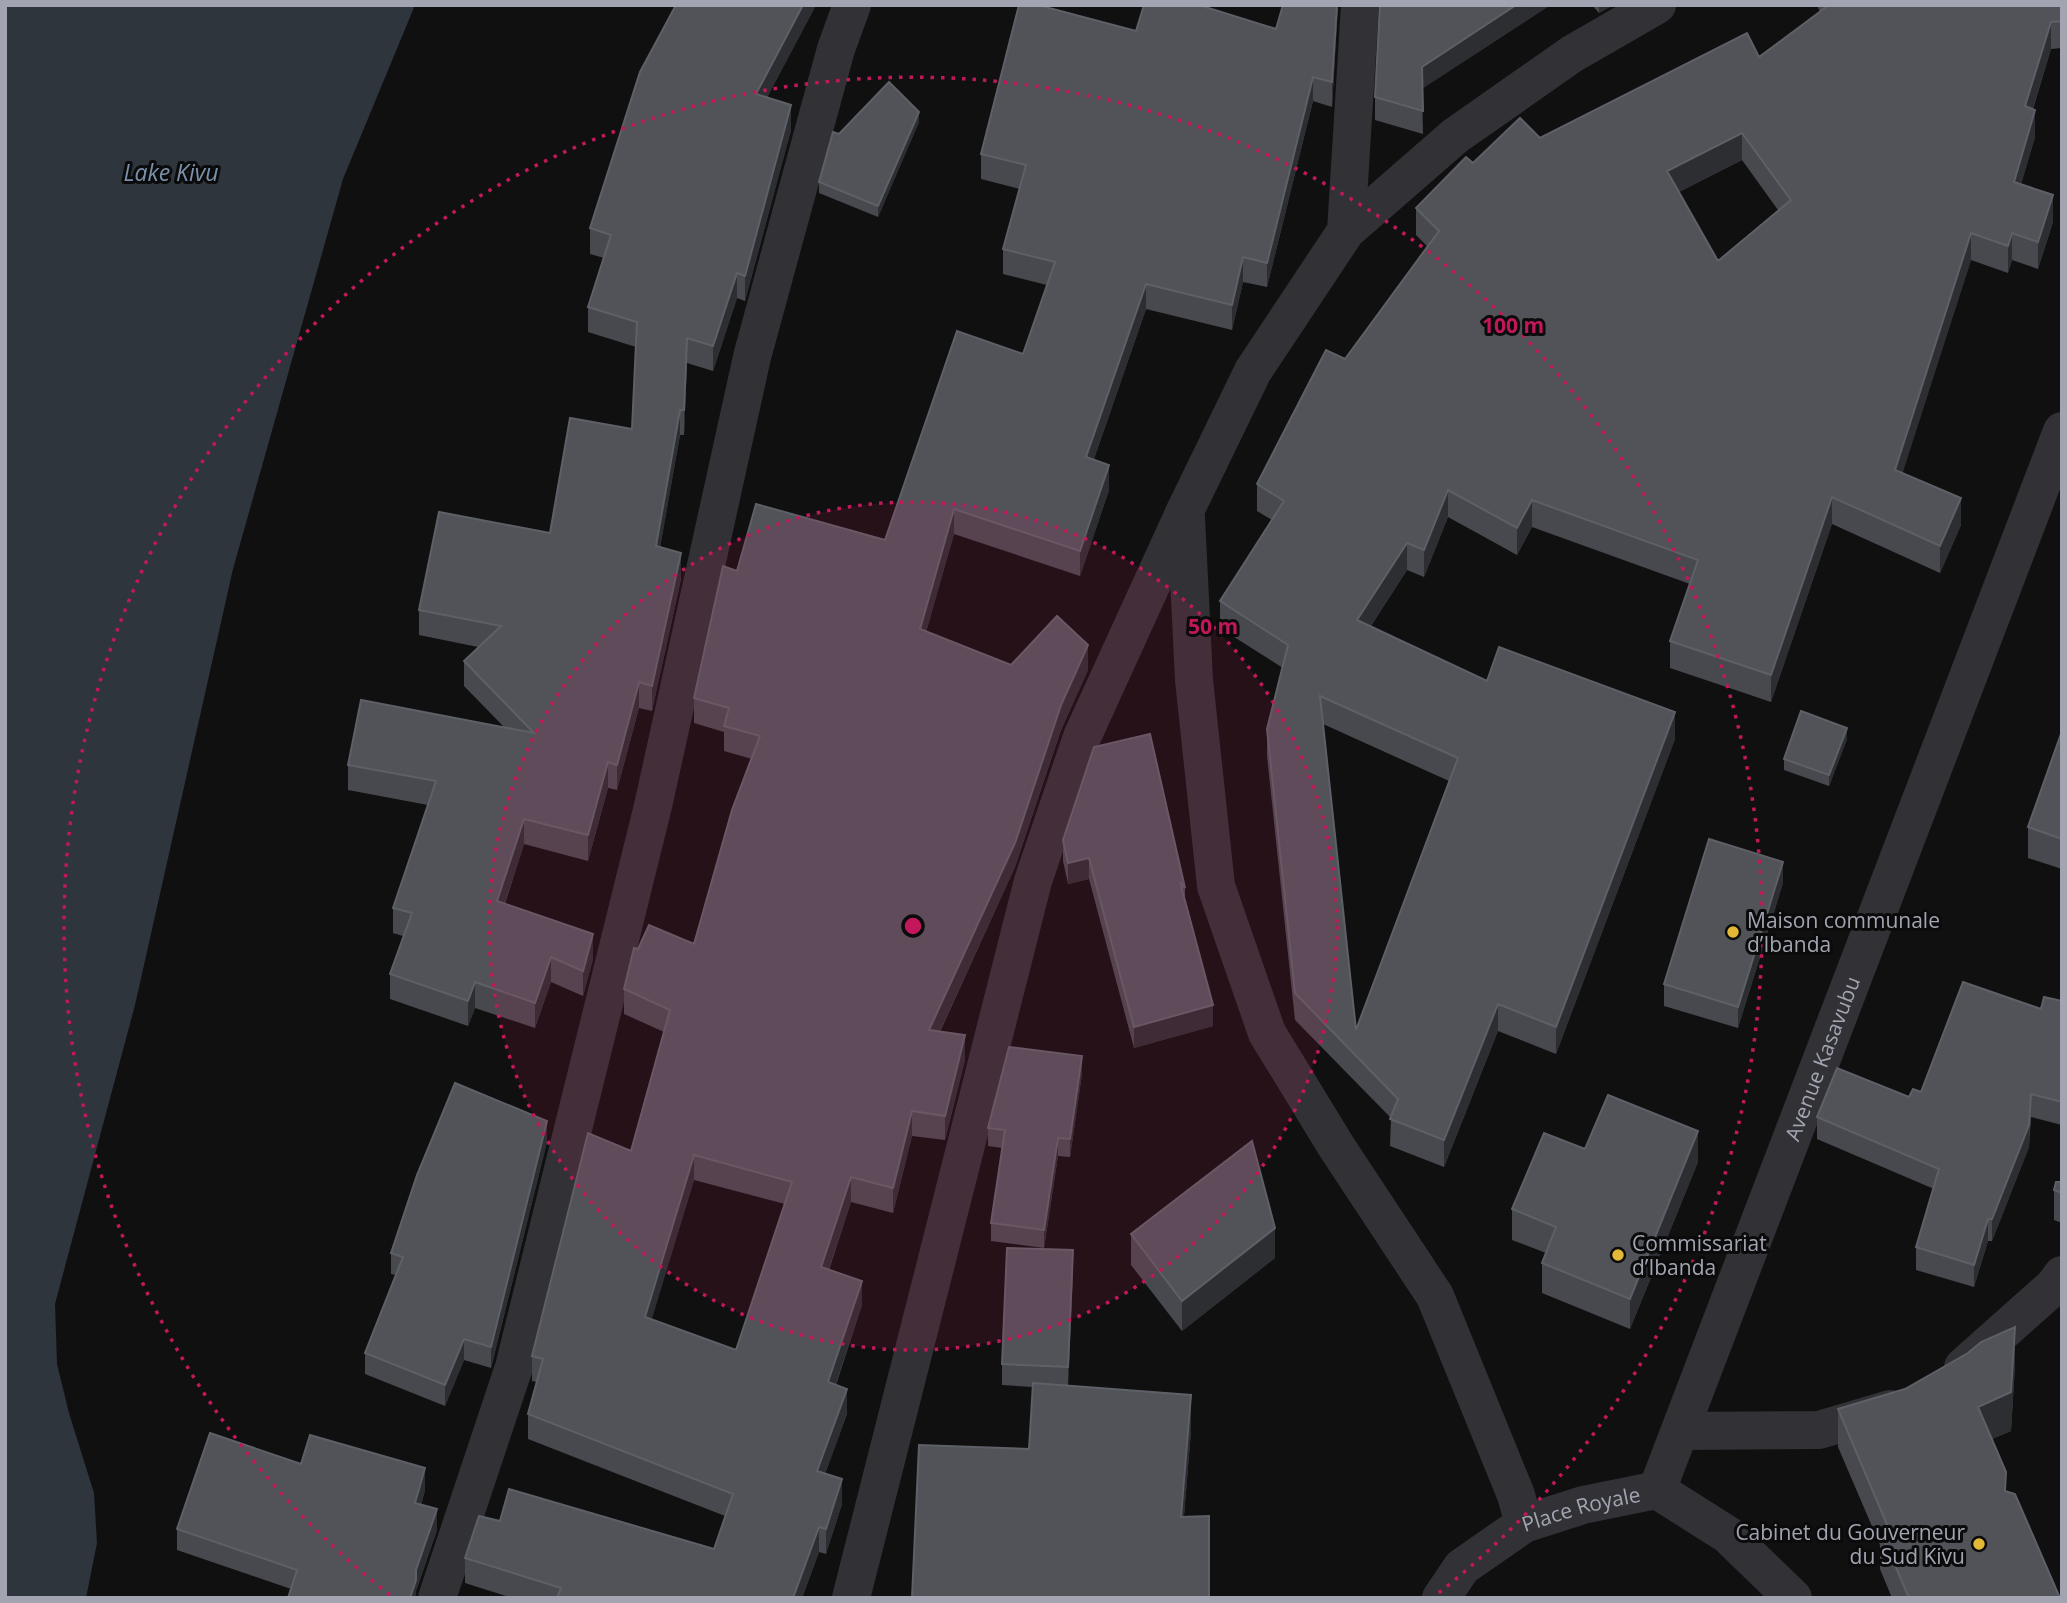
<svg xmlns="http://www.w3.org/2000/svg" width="2067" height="1603" viewBox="0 0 2067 1603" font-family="'Open Sans',sans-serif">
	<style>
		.water { fill: #2e353d }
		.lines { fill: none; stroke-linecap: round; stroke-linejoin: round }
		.minor { stroke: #313136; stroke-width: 38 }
		.tertiary { stroke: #313136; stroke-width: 38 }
		.wall { fill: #48494e; fill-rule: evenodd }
		.shaded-wall { fill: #2d2e31 }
		.building { fill: #515359; stroke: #5e6067; stroke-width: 2; fill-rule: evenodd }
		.ring { fill: none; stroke: #c2185b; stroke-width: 3.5; stroke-dasharray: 3.5 7 }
		.poi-dot { fill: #e3b836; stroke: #0b0b0c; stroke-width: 2.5 }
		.labels { text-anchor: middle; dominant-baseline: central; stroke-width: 6; stroke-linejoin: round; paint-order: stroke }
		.poi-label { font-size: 21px; fill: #a2a5b1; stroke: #0b0b0c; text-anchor: start }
		.street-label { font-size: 21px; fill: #a2a5b1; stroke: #0b0b0c }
		.water-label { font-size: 23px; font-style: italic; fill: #7b90aa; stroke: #0b0b0c }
		.centre { fill: #c2185b; stroke: #0b0b0c; stroke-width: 3.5 }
		.ring-label { font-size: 21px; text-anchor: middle; font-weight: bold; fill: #c2185b; stroke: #0b0b0c; stroke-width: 6; stroke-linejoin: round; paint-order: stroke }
	</style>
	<rect width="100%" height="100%" fill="#101011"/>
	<!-- water -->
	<path class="water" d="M5,5H415L343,179L233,569L135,1005L55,1304L57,1364L69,1413L94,1493L97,1543L86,1598H5Z"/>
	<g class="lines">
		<!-- minor -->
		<path class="minor" d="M1346,231L1360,5
			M1186,517L1194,680L1216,886L1267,1033L1336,1146L1435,1296L1516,1495L1524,1524
			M1963,1367L2054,1286L2062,1275
			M1681,1431L1819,1430L1890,1409
			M437,1598L514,1367L653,806L752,357L836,49L852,5
			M851,1598L1033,881L1082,737L1185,511L1253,371L1346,231L1455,136L1572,54L1657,5"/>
		<!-- tertiary -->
		<g class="tertiary">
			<path id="s1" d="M1657,1490L2062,431"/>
			<path id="s2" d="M1441,1598L1462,1567L1524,1524L1583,1505L1657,1490L1728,1535L1793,1598"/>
		</g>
	</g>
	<!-- wall -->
	<path class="wall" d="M676,5H816L767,97L791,130L745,301L737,298L713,371L687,363L684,435H680L660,547L681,579L652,711L639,708L617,790L608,788L588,861L524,844L505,904L593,959L583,996L551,982L535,1028L475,1008L468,1026L390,999V974L403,936L393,933V908L428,805L348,790V765L504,727L464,686V661L478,647L419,635V610L550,533L632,429L636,347L588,332V307L604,258L590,254V228Z
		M1338,5L1332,107L1313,101L1267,287L1243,282L1232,330L1146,309L1094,459L1109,490L1080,576L954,534L926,632L1011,665L1088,670L1061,730L1015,867L940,1032L965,1060L945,1140L912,1136L893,1213L851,1202L829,1270L862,1305L836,1385L847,1414L825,1474L842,1504L826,1554L819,1552L802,1598H512L465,1583V1558L500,1521L714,1549L725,1516L528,1439V1414L537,1382L532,1381V1356L631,1151L664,1032L624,1014V989L638,949L694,944L752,759L724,751V732L694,723V698L737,571L885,540L1023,354L1047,285L1003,274V249L1020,189L981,179V154L1136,31L1276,29ZM694,1180L785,1204L736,1350L651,1320Z
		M1592,5H1613L1599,13Z
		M1817,5H2062V48L2051,49L2033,109L2035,137L2021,184L2053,222L2038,269L2012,260L2008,273L1971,260L1902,473L1961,525L1940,573L1832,524L1771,702L1670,668V641L1690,584L1532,527L1517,555L1448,517L1424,577L1407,570L1371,626L1487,681L1675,739L1556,1054L1498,1031L1444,1167L1390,1146L1391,1118L1295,1020L1267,756V729L1283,668L1220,628V601L1272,520L1257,511V484L1345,359L1427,246L1416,235V208L1473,163L1759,57L1820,12ZM1742,160L1778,210L1718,261L1679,192ZM1323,724L1449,781L1356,1030Z
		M1422,89L1423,134L1375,120V97Z
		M919,122L878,217L819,193V182L839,134Z
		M2062,731V869L2028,858V827Z
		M1847,739L1829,786L1784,770V759Z
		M1094,747L1185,888V904L1213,1026L1134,1048L1089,879L1068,884L1063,861V840Z
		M1783,883L1738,1028L1664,1006V984Z
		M2062,1001V1125L2031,1117L2029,1147L1992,1241H1988L1974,1287L1916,1270V1247L1934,1189L1817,1139V1117L1909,1097L1921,1092L2041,1009Z
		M1082,1074L1070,1157L1058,1156L1044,1248L991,1241V1223L1002,1148L988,1146V1128Z
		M547,1142L491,1368L464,1360L445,1406L365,1374V1353L396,1275L391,1274V1253Z
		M1585,1149L1698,1162L1630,1329L1542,1293V1263L1546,1253L1512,1240V1209Z
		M2062,1182V1223L2054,1220V1190Z
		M1131,1234L1275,1258L1182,1331L1131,1265Z
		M1073,1271L1068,1385L1191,1431L1184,1516L1209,1598L1029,1449L1033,1387L1002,1385V1364Z
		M2015,1365L2011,1431L1992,1439L2006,1492L2060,1598H1892L1880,1569V1545L1838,1447V1409Z
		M301,1464L425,1490L421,1505L437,1530L416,1591L291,1589L177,1550V1529Z"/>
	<!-- shaded-wall -->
	<path class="shaded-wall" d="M803,5H816L756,119V94Z
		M1337,5H1338L1332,107V82Z
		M1516,5H1551L1422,89V67Z
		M1599,5H1613L1599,13Z
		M2051,22V49L2025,133V106Z
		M1313,77V101L1267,287V263Z
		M791,105V130L745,301V276Z
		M2035,110V137L2014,209V182Z
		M919,112V122L878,217V206Z
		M1742,133V160L1667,198V171Z
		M2053,195V222L2038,269V242Z
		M1971,233V260L1895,497V470Z
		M2012,233V260L2008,273V246Z
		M1243,257V282L1232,330V305Z
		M737,273V298L713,371V346Z
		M1146,284V309L1086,482V457Z
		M687,338V363L684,435V410Z
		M680,410V435L656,571V546Z
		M1109,465V490L1080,576V551Z
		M1448,490V517L1424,577V550Z
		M1832,497V524L1771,702V675Z
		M1961,498V525L1940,573V546Z
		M1532,500V527L1517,555V528Z
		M954,509V534L920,654V629Z
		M1407,543V570L1357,647V620Z
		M681,553V579L652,711V686Z
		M1088,645V670L1061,730L1015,867L929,1055V1030L1061,705Z
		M639,682V708L617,790V765Z
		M1675,712V739L1556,1054V1027Z
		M1847,728V739L1829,786V775Z
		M608,762V788L588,861V835Z
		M524,819V844L497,927V901Z
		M1089,858V879L1068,884V863Z
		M1783,862V883L1738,1028V1007Z
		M593,934V959L583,996V971Z
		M551,957V982L535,1028V1003Z
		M475,982V1008L468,1026V1001Z
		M1498,1004V1031L1444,1167V1140Z
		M1213,1005V1026L1134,1048V1027Z
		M965,1035V1060L945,1140V1116Z
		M1082,1056V1074L1070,1157V1139Z
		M2031,1094L2029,1147L1992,1241V1219Z
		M912,1111V1136L893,1213V1188Z
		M547,1121V1142L491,1368V1347Z
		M1698,1131V1162L1630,1329V1299Z
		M1058,1138V1156L1044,1248V1230Z
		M694,1155V1180L645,1342V1317Z
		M851,1177V1202L821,1292V1267Z
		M1988,1219V1241L1974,1287V1265Z
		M1275,1228V1258L1182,1331V1301Z
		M1073,1250V1271L1068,1388V1367Z
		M862,1281V1305L828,1407V1382Z
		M2015,1327V1365L2011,1431L1978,1445V1407Z
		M464,1339V1360L445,1406V1385Z
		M847,1389V1414L817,1496V1471Z
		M1191,1395V1431L1181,1552V1517Z
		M425,1468V1490L415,1524V1503Z
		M842,1479V1504L826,1554V1529Z
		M437,1509V1530L416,1591V1598H410L416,1570Z
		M819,1527V1552L802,1598H793Z"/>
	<!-- building -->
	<path class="building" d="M676,5H803L756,94L791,105L745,276L737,273L713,346L687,338L684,410H680L656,546L681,553L652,686L639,682L617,765L608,762L588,835L524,819L497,901L593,934L583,971L551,957L535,1003L475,982L468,1001L390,974L412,913L393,908L436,781L348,765L361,700L534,733L464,661L501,626L419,610L439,512L550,533L570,418L632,429L637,322L588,307L611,235L590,228L640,72Z
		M1019,5H1038L1136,31L1144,5H1199L1276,29L1283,5H1337L1332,82L1313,77L1267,263L1243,257L1232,305L1146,284L1086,457L1109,465L1080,551L954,509L920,629L1011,665L1057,616L1088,645L1061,705L1015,843L929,1030L965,1035L945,1116L912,1111L893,1188L851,1177L821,1267L862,1281L828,1382L847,1389L817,1471L842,1479L826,1529L819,1527L793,1598H557L561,1588L465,1558L479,1516L500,1521L509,1489L714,1549L733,1494L528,1414L543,1359L532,1356L588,1133L631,1151L670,1010L624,989L634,948L638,949L649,925L694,944L732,810L760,736L724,726L729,708L694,698L723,566L737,571L756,504L885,540L957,331L1023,354L1055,262L1003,249L1026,165L981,154ZM694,1155L792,1182L736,1350L645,1317Z
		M1380,5H1516L1422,67L1423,111L1375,97Z
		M1829,5H2062V21L2051,22L2025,106L2035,110L2014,182L2053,195L2038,242L2012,233L2008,246L1971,233L1895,470L1961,498L1940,546L1832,497L1771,675L1670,641L1698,560L1532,500L1517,528L1448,490L1424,550L1407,543L1357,620L1487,681L1499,647L1675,712L1556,1027L1498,1004L1444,1140L1390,1119L1398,1099L1295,993L1267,729L1288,645L1220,601L1284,501L1257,484L1326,350L1345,359L1439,231L1416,208L1466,157L1473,163L1520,118L1540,138L1747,33L1759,57ZM1742,133L1791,200L1718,261L1667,171ZM1320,696L1458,758L1356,1030Z
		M889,82L919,112L878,206L819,182L833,132L839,134Z
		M1801,711L1847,728L1829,775L1784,759Z
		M2062,731V839L2028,827Z
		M1150,734L1185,888L1180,882L1213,1005L1134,1027L1089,858L1068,863L1063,840L1094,747Z
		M1709,839L1783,862L1738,1007L1664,984Z
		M1963,982L2041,1009L2044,997L2062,1001V1102L2031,1094L2029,1125L1992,1219H1988L1974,1265L1916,1247L1939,1169L1817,1117L1837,1068L1909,1097L1913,1089L1921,1092Z
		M1009,1047L1082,1056L1070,1139L1058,1138L1044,1230L991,1223L1005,1130L988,1128Z
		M455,1083L547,1121L491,1347L464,1339L445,1385L365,1353L403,1257L391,1253L417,1175Z
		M1608,1095L1698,1131L1630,1299L1542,1263L1556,1227L1512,1209L1544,1133L1585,1149Z
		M1252,1141L1275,1228L1182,1301L1131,1234Z
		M2056,1182H2062V1193L2054,1190Z
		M1007,1248L1073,1250L1068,1367L1002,1364Z
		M2015,1327L2011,1392L1978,1407L2006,1472L2005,1491L2015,1494L2060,1598H1909L1880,1530L1888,1527L1838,1409L1905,1389L1968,1353L1981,1342Z
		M1033,1383L1191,1395L1181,1517L1209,1516V1598H912L919,1445L1029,1449Z
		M210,1433L301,1464L310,1435L425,1468L415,1503L437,1509L416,1570V1580L410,1598H288L297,1570L177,1529Z"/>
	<!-- distance rings -->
	<circle cx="913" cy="926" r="424" fill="#c2185b" fill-opacity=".12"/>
	<g class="ring">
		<circle cx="913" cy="926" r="424"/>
		<path d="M390 1595A849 849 0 1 1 1436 1595"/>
	</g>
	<!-- markers -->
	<g class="poi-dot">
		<circle cx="1733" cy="932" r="7"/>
		<circle cx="1618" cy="1255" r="7"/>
		<circle cx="1979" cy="1544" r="7"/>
	</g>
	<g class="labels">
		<!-- poi labels -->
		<g class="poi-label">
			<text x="1747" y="920">Maison communale<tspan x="1747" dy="24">d’Ibanda</tspan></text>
			<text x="1632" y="1243">Commissariat<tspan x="1632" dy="24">d’Ibanda</tspan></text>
			<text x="1965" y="1532" text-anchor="end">Cabinet du Gouverneur<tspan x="1965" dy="24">du Sud Kivu</tspan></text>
		</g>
		<!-- street labels -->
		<g class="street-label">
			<text stroke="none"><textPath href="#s1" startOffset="462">Avenue Kasavubu</textPath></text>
			<text stroke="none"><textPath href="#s2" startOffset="172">Place Royale</textPath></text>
		</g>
		<!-- water labels -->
		<g class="water-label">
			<text x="171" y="172">Lake Kivu</text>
		</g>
	</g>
	<circle cx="913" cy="926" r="10" class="centre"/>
	<g class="ring-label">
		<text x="1513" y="333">100 m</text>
		<text x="1213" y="634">50 m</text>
	</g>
	<!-- border -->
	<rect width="2067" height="1603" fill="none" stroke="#a2a5b1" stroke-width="14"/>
</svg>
